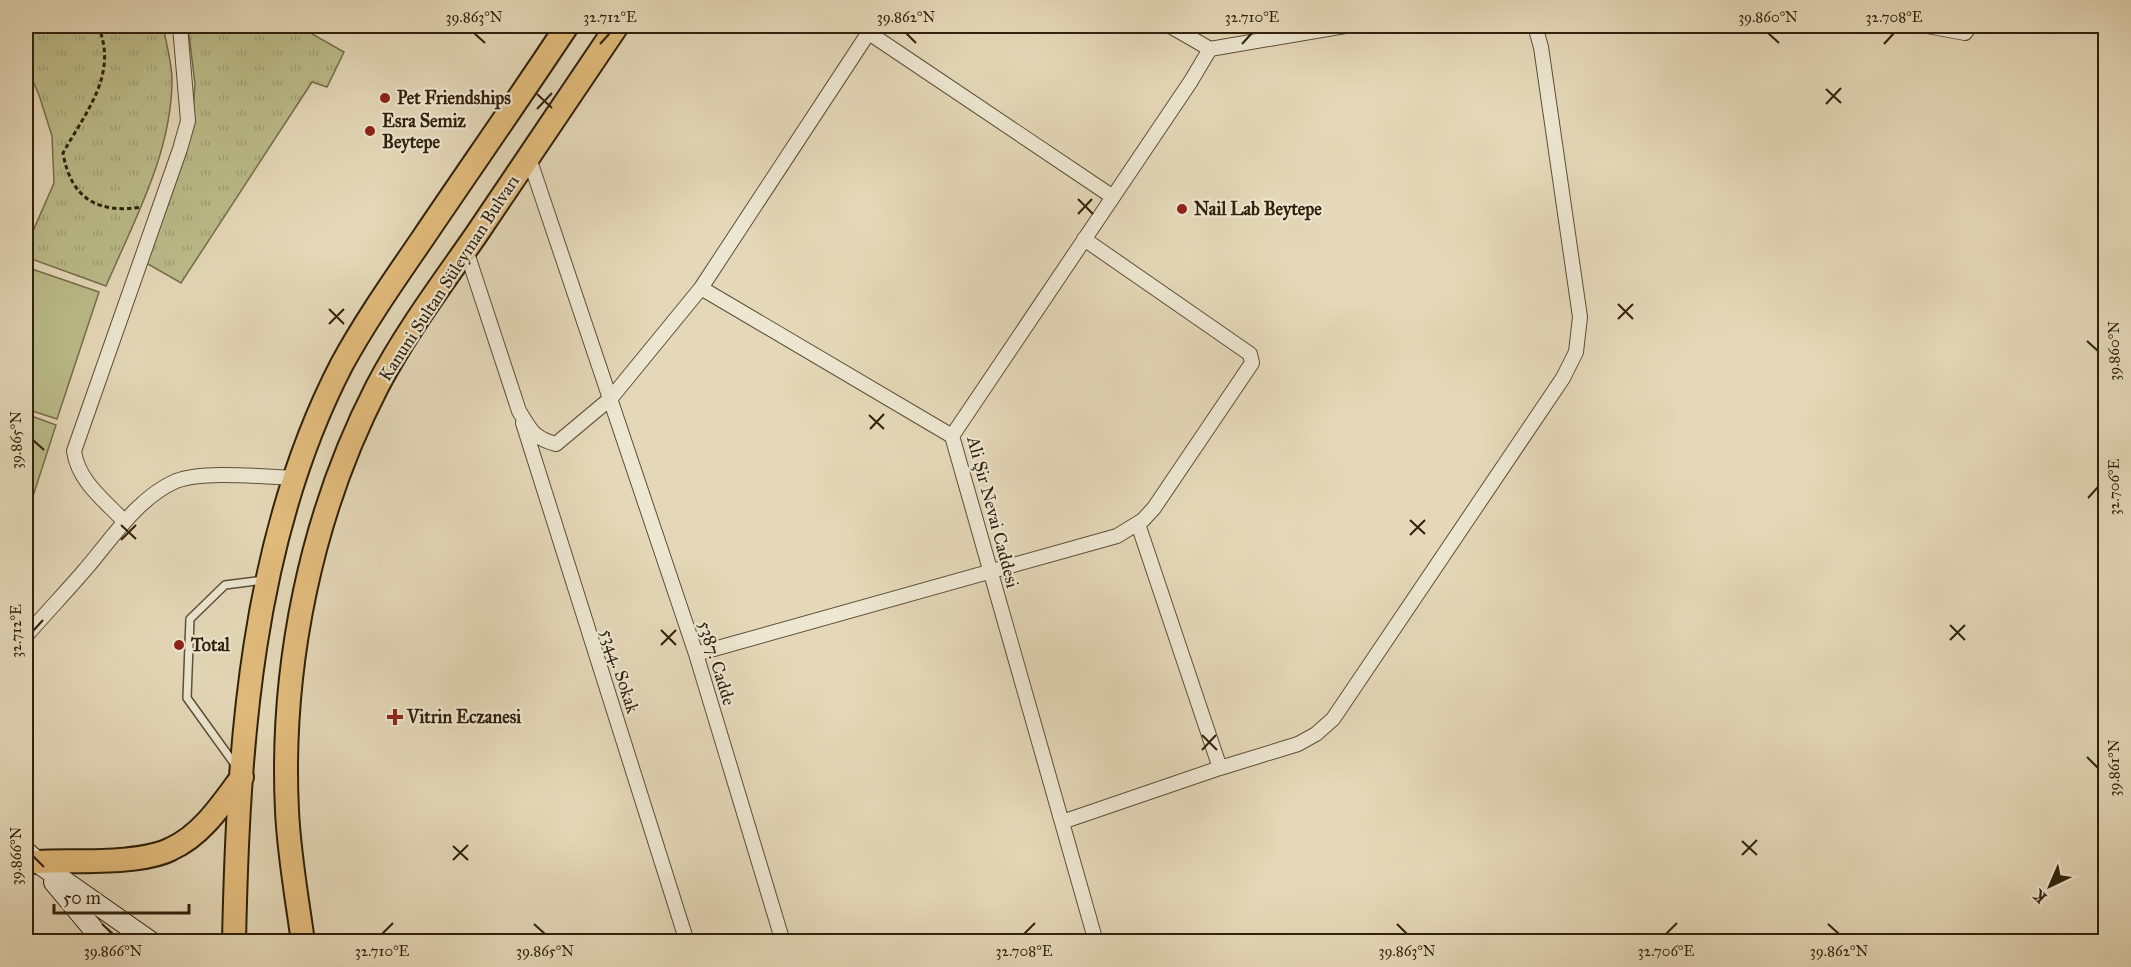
<svg xmlns="http://www.w3.org/2000/svg" width="2131" height="967" viewBox="0 0 2131 967" font-family="'IM FELL Great Primer',serif">
	<style>
		.grass { fill: #bbbc8a; stroke: #766e4a; stroke-width: 1.5 }
		.park { fill: url(#park-tufts); stroke: #766e4a; stroke-width: 1.5 }
		.lines { fill: none; stroke-linecap: round; stroke-linejoin: round }
		.lane-casing { stroke: #5d4f36; stroke-width: 10 }
		.street-casing { stroke: #5d4f36; stroke-width: 16 }
		.secondary-casing { stroke: #30210b; stroke-width: 22 }
		.primary-casing { stroke: #30210b; stroke-width: 26 }
		.path { stroke: #30210b; stroke-width: 3; stroke-dasharray: 4.5 3; stroke-linecap: butt }
		.lane { stroke: #ede6d1; stroke-width: 7 }
		.street { stroke: #ede6d1; stroke-width: 14 }
		.secondary { stroke: #ede6d1; stroke-width: 20 }
		.primary { stroke: #e2bc7c; stroke-width: 22 }
		.ticks { fill: none; stroke: #30210b; stroke-width: 2 }
		.poi-dot { fill: #8f2418; stroke: #ede6d1; stroke-width: 2 }
		.labels { text-anchor: middle; dominant-baseline: central; stroke-width: 4.5; stroke-linejoin: round; paint-order: stroke }
		.poi-label { font-size: 18px; font-weight: bold; fill: #30210b; stroke: #ede6d1; text-anchor: start }
		.street-label { font-size: 18px; fill: #30210b; stroke: #ede6d1 }
		.neatline { fill: none; stroke: #30210b; stroke-width: 2 }
		.ticks-label { font-size: 15px; text-anchor: middle; fill: #30210b }
	</style>
	<defs>
		<pattern id="park-tufts" width="24" height="20" patternUnits="userSpaceOnUse" patternTransform="scale(1.5)"><rect width="24" height="20" fill="#bbbc8a"/><path d="M3 7l-1-3M5 7V3M7 7l1-3M15 17l-1-3M17 17v-4M19 17l1-3" fill="none" stroke="#a1a176"/></pattern>
	</defs>
	<rect width="100%" height="100%" fill="#e4d8b8"/>
	<filter id="stains"><feTurbulence type="fractalNoise" baseFrequency=".00333" numOctaves="4"/><feColorMatrix values="0 0 0 0 .2 0 0 0 0 .09 0 0 0 0 .02 0 0 0 .5 -.17"/></filter>
	<radialGradient id="worn" r=".72"><stop offset=".6" stop-color="#630" stop-opacity="0"/><stop offset="1" stop-color="#630" stop-opacity=".3"/></radialGradient>
	<!-- grass -->
	<path class="grass" d="M26,267L99,292L57,419L26,409Z
		M26,414L56,425L26,518Z"/>
	<!-- park -->
	<path class="park" d="M26,26H163C166,43 172,63 172,80C172,152 134,221 106,286L26,257V247L54,183L52,136L39,95L26,65Z
		M188,26H300V27L344,52L327,87L312,82L181,283L146,263L192,124L195,84Z"/>
	<g class="lines">
		<!-- lane casing -->
		<g class="lane-casing">
			<path id="lane" d="M236,766L187,698L190,619L225,585L264,580"/>
		</g>
		<!-- street casing -->
		<g class="street-casing">
			<path id="street" d="M1170,26L1210,49
				M1927,26L1965,33L1970,26
				M869,33L1113,197
				M1210,49L1345,26
				M529,158L696,654L783,942
				M466,250L519,411C531,430 533,438 556,444L611,398L701,288L873,26
				M701,288L952,436
				M523,423L687,942
				M124,521C104,500 78,481 74,451L180,149L188,121L180,26
				M1138,524L1220,768
				M26,636C45,614 65,593 84,571C111,540 137,498 176,481C205,470 264,477 296,478
				M696,654L1117,536L1143,520L1154,508L1252,363L1250,354L1084,239
				M1062,822L1220,768L1298,744L1316,734L1333,719L1563,378L1576,352L1580,317L1541,47L1535,26
				M1096,942L952,436L1191,81L1210,49"/>
		</g>
		<!-- secondary casing -->
		<g class="secondary-casing">
			<path id="secondary" d="M26,852L37,862L151,942
				M54,882L104,942"/>
		</g>
		<!-- primary casing -->
		<g class="primary-casing">
			<path id="primary" d="M37,862C74,860 139,865 171,849C202,835 222,804 242,777
				M234,942C238,748 251,539 342,364C366,320 395,279 423,238C471,167 520,97 567,26
				M303,942C297,898 289,855 287,811C280,667 311,515 377,387C405,333 442,284 476,235C524,165 571,95 617,26"/>
		</g>
		<!-- path -->
		<path class="path" d="M98,26C119,74 85,113 63,153C71,199 98,214 142,207"/>
		<!-- lane -->
		<use href="#lane" class="lane"/>
		<!-- street -->
		<use href="#street" class="street"/>
		<!-- secondary -->
		<use href="#secondary" class="secondary"/>
		<!-- primary -->
		<use href="#primary" class="primary"/>
	</g>
	<!-- ticks -->
	<path class="ticks" d="M474,33L485,43M906,33L916,43M1768,33L1779,43M600,44L610,33M1242,44L1252,33M1884,44L1894,33M1826,89L1841,103M537,94L552,108M1826,104L1841,88M537,109L552,93M1078,199L1093,214M1078,214L1092,199M1618,304L1633,319M329,309L344,324M1618,319L1633,304M329,324L344,309M2087,341L2098,351M869,415L884,429M870,429L884,414M33,440L44,450M2088,498L2098,487M1410,520L1425,534M121,525L136,539M1410,535L1425,520M121,540L136,525M1950,625L1965,640M661,630L676,645M33,631L43,620M1950,640L1965,625M661,645L676,630M1202,735L1217,750M1202,750L1216,735M2087,757L2098,768M1742,841L1757,855M453,846L468,860M1742,855L1757,840M33,856L44,867M453,860L468,845M102,924L113,934M534,924L545,934M1397,924L1407,934M1828,924L1839,934M382,934L393,923M1024,934L1035,923M1666,934L1677,923"/>
	<!-- markers -->
	<g class="poi-dot">
		<circle cx="385" cy="98" r="6"/>
		<circle cx="370" cy="131" r="6"/>
		<circle cx="1182" cy="209" r="6"/>
		<circle cx="179" cy="645" r="6"/>
		<path d="M392 708h6v6h6v6h-6v6h-6v-6h-6v-6h6z"/>
	</g>
	<g class="labels">
		<!-- poi labels -->
		<g class="poi-label">
			<text x="397" y="98">Pet Friendships</text>
			<text x="382" y="121">Esra Semiz<tspan x="382" dy="21">Beytepe</tspan></text>
			<text x="1194" y="209">Nail Lab Beytepe</text>
			<text x="191" y="645">Total</text>
			<text x="407" y="717">Vitrin Eczanesi</text>
		</g>
		<!-- street labels -->
		<g class="street-label">
			<text transform="translate(449 278) rotate(-57)">Kanuni Sultan Süleyman Bulvarı</text>
			<text transform="translate(993 512) rotate(75)">Ali Şir Nevai Caddesi</text>
			<text transform="translate(717 663) rotate(73)">5387. Cadde</text>
			<text transform="translate(620 671) rotate(72)">5344. Sokak</text>
		</g>
	</g>
	<!-- margin -->
	<rect width="2131" height="967" fill="none" stroke="#e4d8b8" stroke-width="66"/>
	<!-- north arrow -->
	<g transform="translate(2050 886) rotate(224)" stroke="#ede6d1" stroke-width="4.5" paint-order="stroke">
	<path d="M0-4.5L10 22L0 15L-10 22Z" fill="#30210b"/>
	<text y="-9" font-size="16" font-weight="bold" text-anchor="middle" fill="#30210b">K</text>
	</g>
	<!-- scale -->
	<path d="M54 904v9h135v-9" fill="none" stroke="#30210b" stroke-width="3"/>
	<text x="63" y="904" font-size="18" fill="#30210b" stroke="#ede6d1" stroke-width="4.5" paint-order="stroke">50 m</text>
	<rect x="33" y="33" width="2065" height="901" class="neatline"/>
	<g class="ticks-label">
		<text x="474" y="22">39.863°N</text>
		<text x="610" y="22">32.712°E</text>
		<text x="906" y="22">39.862°N</text>
		<text x="1252" y="22">32.710°E</text>
		<text x="1768" y="22">39.860°N</text>
		<text x="1894" y="22">32.708°E</text>
		<text transform="translate(2114 351) rotate(-90)" y="5">39.860°N</text>
		<text transform="translate(16 440) rotate(-90)" y="5">39.865°N</text>
		<text transform="translate(2114 487) rotate(-90)" y="5">32.706°E</text>
		<text transform="translate(16 631) rotate(-90)" y="5">32.712°E</text>
		<text transform="translate(2114 768) rotate(-90)" y="5">39.861°N</text>
		<text transform="translate(16 856) rotate(-90)" y="5">39.866°N</text>
		<text x="113" y="956">39.866°N</text>
		<text x="382" y="956">32.710°E</text>
		<text x="545" y="956">39.865°N</text>
		<text x="1024" y="956">32.708°E</text>
		<text x="1407" y="956">39.863°N</text>
		<text x="1666" y="956">32.706°E</text>
		<text x="1839" y="956">39.862°N</text>
	</g>
	<rect width="100%" height="100%" filter="url(#stains)"/>
	<rect width="100%" height="100%" fill="url(#worn)"/>
</svg>
